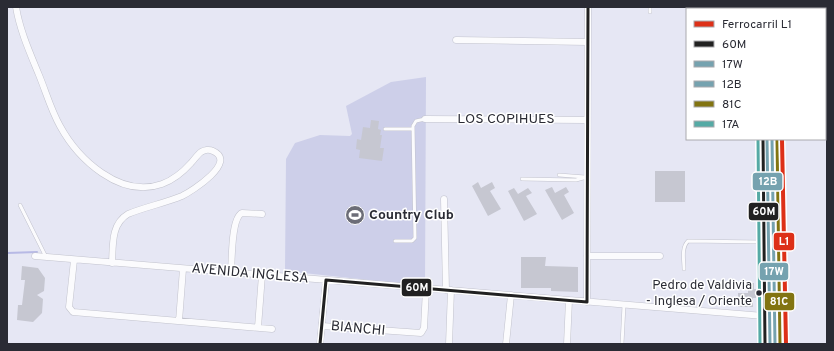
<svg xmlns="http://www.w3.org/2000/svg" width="834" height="351" viewBox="0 0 834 351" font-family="Overpass,sans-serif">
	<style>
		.green { fill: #cdcfe9 }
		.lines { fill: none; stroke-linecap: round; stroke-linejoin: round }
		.stream { stroke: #b7b9e5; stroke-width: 2 }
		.building { fill: #c6c7d1 }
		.service-casing { stroke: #c2c3cd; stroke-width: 4 }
		.minor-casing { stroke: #c2c3cd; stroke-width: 7 }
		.primary-casing { stroke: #c2c3cd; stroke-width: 11 }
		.service { stroke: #fbfbfd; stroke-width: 3 }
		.minor { stroke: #fbfbfd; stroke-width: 6 }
		.primary { stroke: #fbfbfd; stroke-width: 10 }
		.bus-1-casing { stroke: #fff; stroke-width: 6 }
		.bus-2-casing { stroke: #fff; stroke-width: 6 }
		.bus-3-casing { stroke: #fff; stroke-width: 6 }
		.bus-4-casing { stroke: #fff; stroke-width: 6 }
		.bus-5-casing { stroke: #fff; stroke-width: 6 }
		.bus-1 { stroke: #212121; stroke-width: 3 }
		.bus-2 { stroke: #75a2af; stroke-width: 3 }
		.bus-3 { stroke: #75a2af; stroke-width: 3 }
		.bus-4 { stroke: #827411; stroke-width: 3 }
		.bus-5 { stroke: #55aaa5; stroke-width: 3 }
		.rail-1-casing { stroke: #fff; stroke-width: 7 }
		.rail-1 { stroke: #dd3018; stroke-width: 4 }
		.bus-dot { fill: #2a2b34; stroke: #fff; stroke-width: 1.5 }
		.labels { text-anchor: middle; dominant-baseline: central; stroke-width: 3; stroke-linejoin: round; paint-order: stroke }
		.bus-label { font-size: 13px; fill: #2a2b34; stroke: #fff; text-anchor: end }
		.street-label { font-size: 14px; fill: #2a2b34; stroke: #fff }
		.poi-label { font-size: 14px; font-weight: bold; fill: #2a2b34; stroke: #fff; text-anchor: start }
		.line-badge { stroke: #fff; stroke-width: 1.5 }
		.badge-label { font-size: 11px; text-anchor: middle; font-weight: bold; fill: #fff }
	</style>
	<rect width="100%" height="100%" fill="#e6e7f4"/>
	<!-- green -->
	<path class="green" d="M426,77L425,286L285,271L286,159L295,143L320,135L350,136L352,134L346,106L391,82Z"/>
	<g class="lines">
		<!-- stream -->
		<path class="stream" d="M7,253L37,252"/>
	</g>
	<!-- building -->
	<path class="building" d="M371,120L379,121L378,129L381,130L380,135H382L380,148H384L382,161L359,158L360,150L356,149L357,139L361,140L363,127L370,128Z
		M655,171H685V202H655Z
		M478,182L481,188L492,182L495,188L490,191L501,209L488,216L472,186Z
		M552,187L555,193L566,187L569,192L564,195L574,213L562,220L545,190Z
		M514,188L518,194L528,188L532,193L526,196L537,214L524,221L508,191Z
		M521,257H546L545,266L578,267V292L551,291V288H521Z
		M22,266L38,268L45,278L44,291L37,295L43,299L42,313L33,322L17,320L18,305H22L25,280H21Z
		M748,283H754V289H756V298H753V307H738V293H748Z"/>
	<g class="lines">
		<!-- service casing -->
		<g class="service-casing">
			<path id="service" d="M650,12V7
				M385,129H413
				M559,175L585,177
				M522,179L576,180L587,177
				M20,205L46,257
				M395,241H412L415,238L413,126L416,121L425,119
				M684,269C684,260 681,248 688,241L762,242
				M622,344L624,305"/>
		</g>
		<!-- minor casing -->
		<g class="minor-casing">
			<path id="minor" d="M16,7C20,31 30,53 39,75C46,92 51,110 60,126C78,159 120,199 162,184C173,180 183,172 191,163C194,160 197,155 201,152C204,150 209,149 213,151C238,162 192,191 182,196C165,203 145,207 128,214C111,224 113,245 112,263
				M456,40L588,42
				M425,119L587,120
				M444,199L446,290
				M35,256L764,316
				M587,256H660
				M74,260L69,307L73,312L272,329
				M231,273C232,260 231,218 242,213L262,214
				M587,302L588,7
				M179,321L183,269
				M322,326L421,333L424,328L426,289
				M258,327L262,275
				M320,344L326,280
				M449,344L451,290
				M506,344L511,295
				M567,344L569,300"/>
		</g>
		<!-- primary casing -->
		<g class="primary-casing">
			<path id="primary" d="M763,9V7
				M772,9L773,7
				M763,139L765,344
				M772,139L775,344"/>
		</g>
		<!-- service -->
		<use href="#service" class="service"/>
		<!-- minor -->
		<use href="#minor" class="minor"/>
		<!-- primary -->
		<use href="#primary" class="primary"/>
		<!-- bus-1 casing -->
		<g class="bus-1-casing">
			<path id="bus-1" d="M763,139L765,344
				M320,344L326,280L587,302L588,7"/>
		</g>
		<!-- bus-2 casing -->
		<g class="bus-2-casing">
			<path id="bus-2" d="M772,139L775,344"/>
		</g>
		<!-- bus-3 casing -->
		<g class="bus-3-casing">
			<path id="bus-3" d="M767,139L770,344"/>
		</g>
		<!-- bus-4 casing -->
		<g class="bus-4-casing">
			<path id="bus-4" d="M777,139L780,344"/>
		</g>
		<!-- bus-5 casing -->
		<g class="bus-5-casing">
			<path id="bus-5" d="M758,139L760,344"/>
		</g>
		<!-- bus-1 -->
		<use href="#bus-1" class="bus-1"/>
		<!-- bus-2 -->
		<use href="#bus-2" class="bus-2"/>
		<!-- bus-3 -->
		<use href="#bus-3" class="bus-3"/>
		<!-- bus-4 -->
		<use href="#bus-4" class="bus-4"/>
		<!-- bus-5 -->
		<use href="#bus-5" class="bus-5"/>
		<!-- rail-1 casing -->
		<g class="rail-1-casing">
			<path id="rail-1" d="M782,139L786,344"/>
		</g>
		<!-- rail-1 -->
		<use href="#rail-1" class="rail-1"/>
	</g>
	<!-- icons -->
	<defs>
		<g id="stadium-disc" transform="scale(1)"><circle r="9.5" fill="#6c6d77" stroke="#fff"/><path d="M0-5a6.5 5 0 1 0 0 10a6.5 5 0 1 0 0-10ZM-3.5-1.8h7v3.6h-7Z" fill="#fff"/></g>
	</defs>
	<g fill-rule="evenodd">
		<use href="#stadium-disc" x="355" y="215"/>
	</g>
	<!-- markers -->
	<circle class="bus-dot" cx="759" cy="293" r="3.5"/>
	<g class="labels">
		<!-- bus labels -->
		<g class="bus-label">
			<text x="752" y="286">Pedro de Valdivia<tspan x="752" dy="16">- Inglesa / Oriente</tspan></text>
		</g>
		<!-- street labels -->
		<g class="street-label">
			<text x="506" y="119">LOS COPIHUES</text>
			<text transform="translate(250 274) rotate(5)">AVENIDA INGLESA</text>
			<text transform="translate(358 329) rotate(5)">BIANCHI</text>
		</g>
		<!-- poi labels -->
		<g class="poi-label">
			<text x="369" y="215">Country Club</text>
		</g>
	</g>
	<g class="line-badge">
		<rect x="752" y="172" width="31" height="19" rx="4" fill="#75a2af"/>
		<rect x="748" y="202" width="31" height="19" rx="4" fill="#212121"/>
		<rect x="773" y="232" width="22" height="19" rx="4" fill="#dd3018"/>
		<rect x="759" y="262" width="30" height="19" rx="4" fill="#75a2af"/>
		<rect x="401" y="278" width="31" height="19" rx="4" fill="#212121"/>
		<rect x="764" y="292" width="31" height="19" rx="4" fill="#827411"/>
	</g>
	<g class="badge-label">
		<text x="768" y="185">12B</text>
		<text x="764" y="215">60M</text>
		<text x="784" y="245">L1</text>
		<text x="774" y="275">17W</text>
		<text x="417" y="291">60M</text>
		<text x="779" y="305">81C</text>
	</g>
	<!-- border -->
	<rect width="834" height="351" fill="none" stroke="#2a2b34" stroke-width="16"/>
	<!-- legend -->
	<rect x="686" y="8" width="140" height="132" fill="#ffffff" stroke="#aaaaae"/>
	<rect x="694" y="21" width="20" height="6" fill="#dd3018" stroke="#aaaaae"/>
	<text x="722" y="28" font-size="12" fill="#2a2b34">Ferrocarril L1</text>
	<rect x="694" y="41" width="20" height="6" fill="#212121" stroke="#aaaaae"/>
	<text x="722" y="48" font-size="12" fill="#2a2b34">60M</text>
	<rect x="694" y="61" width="20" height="6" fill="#75a2af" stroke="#aaaaae"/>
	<text x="722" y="68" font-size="12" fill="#2a2b34">17W</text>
	<rect x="694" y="81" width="20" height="6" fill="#75a2af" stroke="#aaaaae"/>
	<text x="722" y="88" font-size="12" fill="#2a2b34">12B</text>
	<rect x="694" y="101" width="20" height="6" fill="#827411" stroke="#aaaaae"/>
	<text x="722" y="108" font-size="12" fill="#2a2b34">81C</text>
	<rect x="694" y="121" width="20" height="6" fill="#55aaa5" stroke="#aaaaae"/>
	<text x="722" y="128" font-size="12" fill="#2a2b34">17A</text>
</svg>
